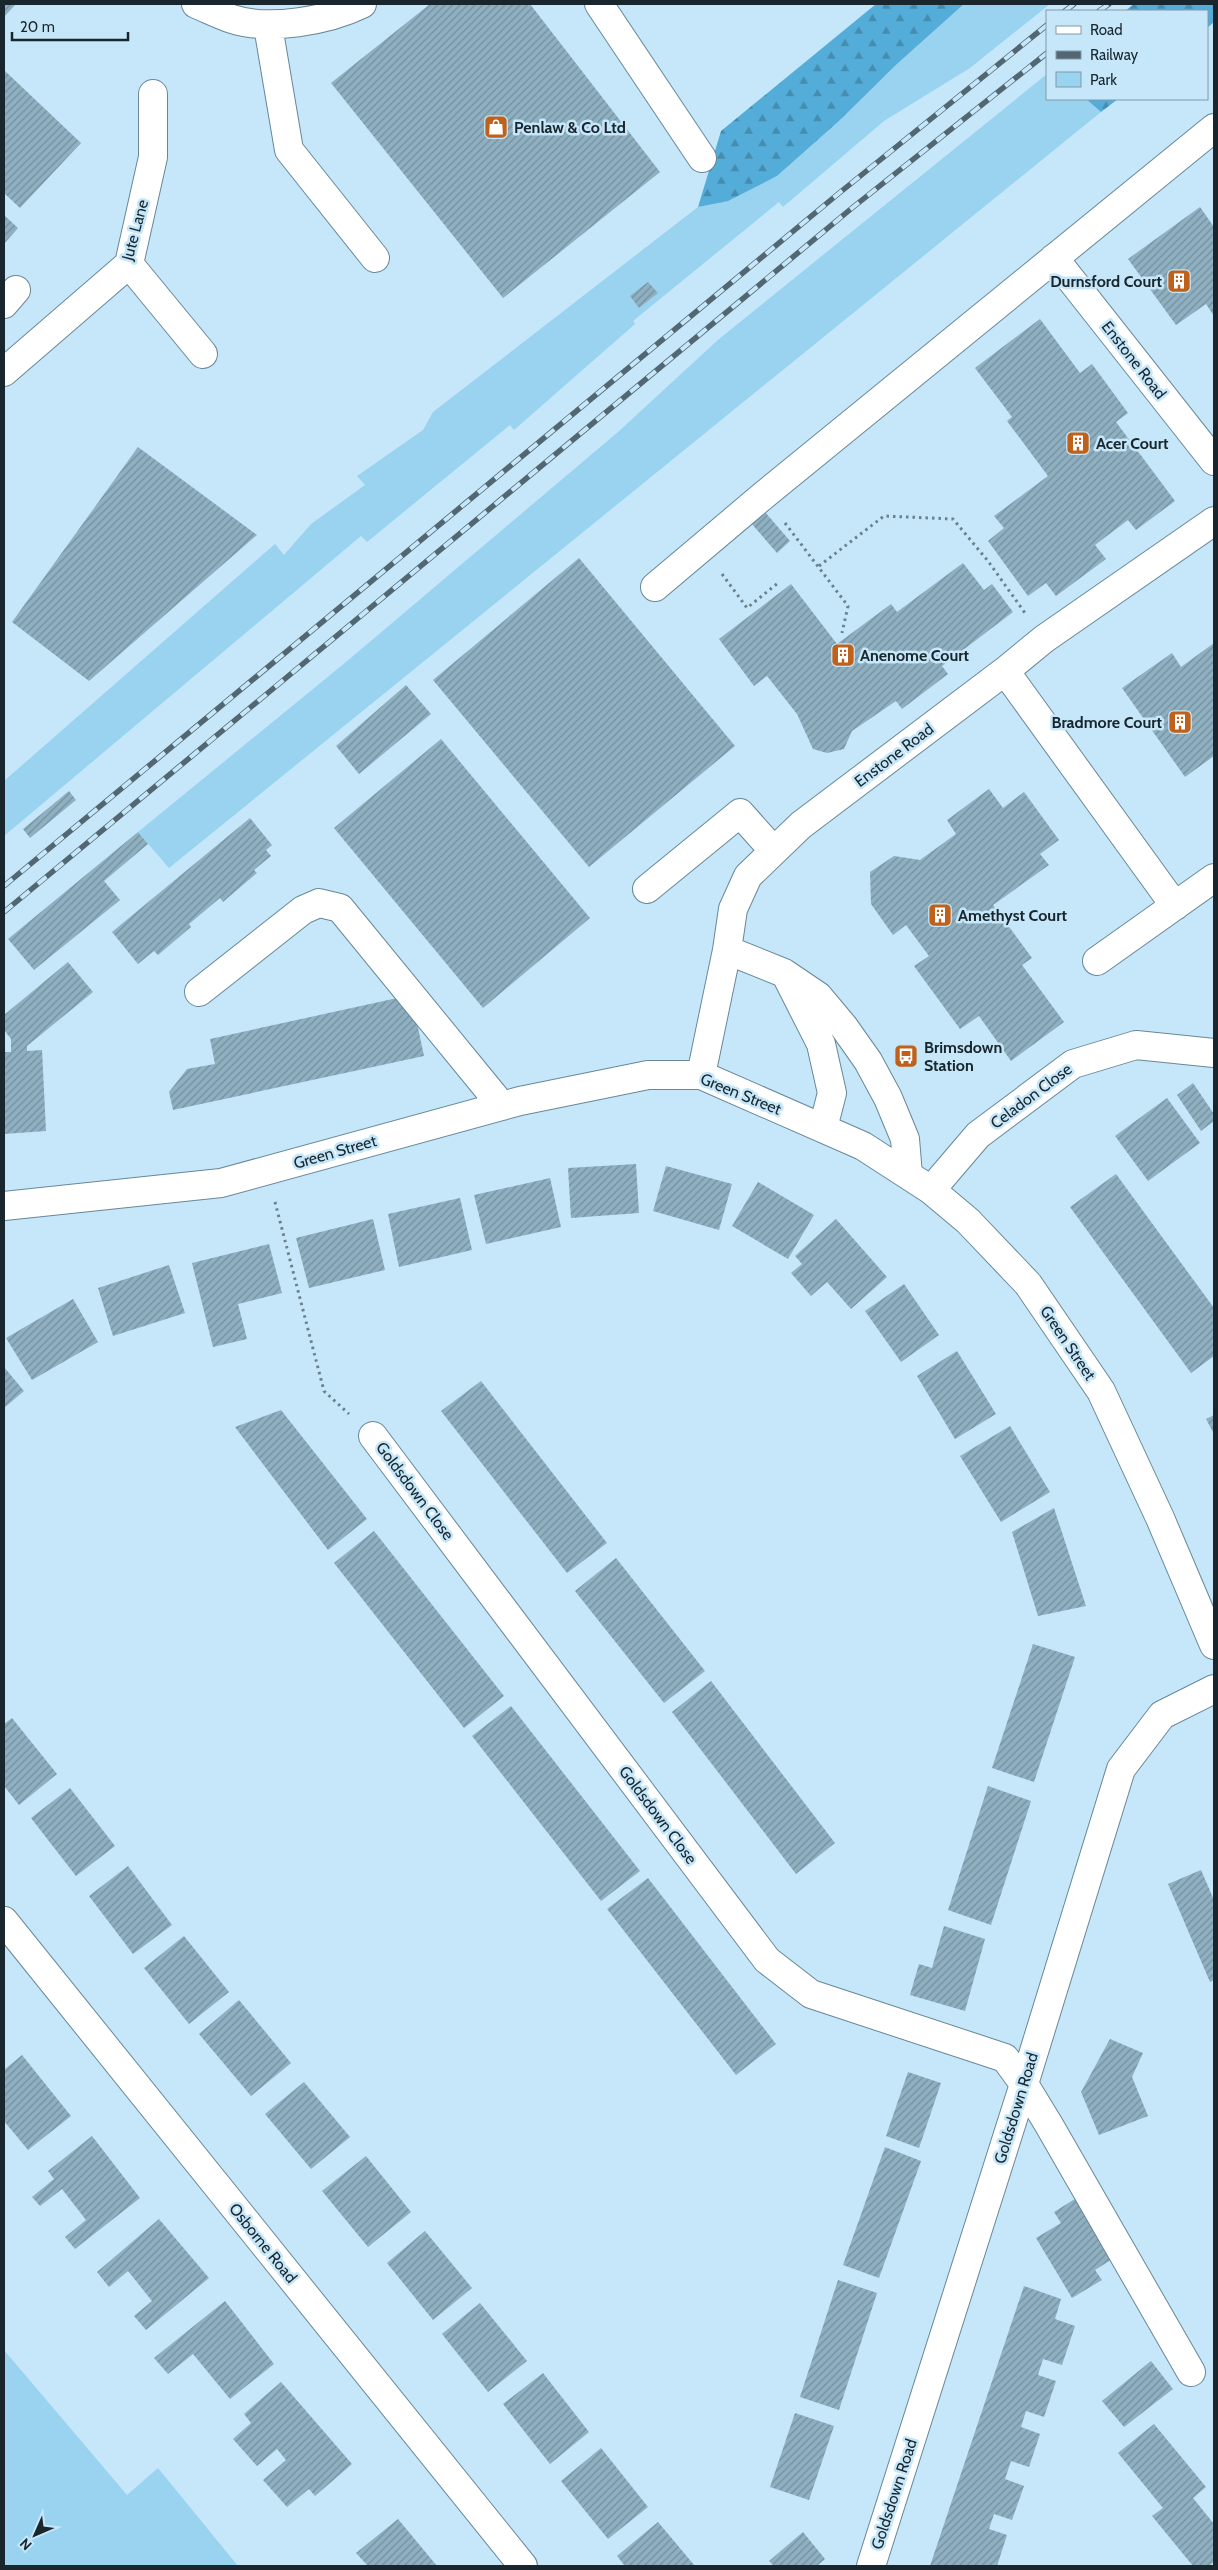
<svg xmlns="http://www.w3.org/2000/svg" width="1218" height="2570" viewBox="0 0 1218 2570" font-family="Cabin,sans-serif">
	<style>
		.green { fill: #99d3f0 }
		.forest { fill: url(#forest-firs) }
		.building { fill: url(#building-hatch) }
		.lines { fill: none; stroke-linecap: round; stroke-linejoin: round }
		.minor-casing { stroke: #688898; stroke-width: 30 }
		.path { stroke: #6a818d; stroke-width: 3; stroke-dasharray: 2.5 4; stroke-linecap: butt }
		.minor { stroke: #fff; stroke-width: 28 }
		.rail-casing { stroke: #536772; stroke-width: 5.5 }
		.rail { stroke: #c5e7f9; stroke-width: 4; stroke-dasharray: 11; stroke-linecap: butt }
		.labels { text-anchor: middle; dominant-baseline: central; stroke-width: 5; stroke-linejoin: round; paint-order: stroke }
		.poi-label { font-size: 16px; font-weight: bold; fill: #19262d; stroke: #c5e7f9; text-anchor: start }
		.street-label { font-size: 16px; fill: #19262d; stroke: #c5e7f9 }
	</style>
	<defs>
		<pattern id="forest-firs" width="22" height="20" patternUnits="userSpaceOnUse" patternTransform="scale(1.25)"><rect width="22" height="20" fill="#53add8"/><path d="M5 1l3.5 6h-7zM16 11l3.5 6h-7z" fill="#448db0"/></pattern>
		<pattern id="building-hatch" width="6" height="6" patternUnits="userSpaceOnUse" patternTransform="scale(1.25)"><rect width="6" height="6" fill="#8fb0c1"/><path d="M-1 1l2-2M0 6l6-6M5 7l2-2" fill="none" stroke="#748f9d"/></pattern>
	</defs>
	<rect width="100%" height="100%" fill="#c5e7f9"/>
	<!-- green -->
	<path class="green" d="M964,4H1050L970,68L884,121L783,207L779,202L633,321L635,324L514,430L510,425L367,542L361,536L4,836V781L275,544L284,555L311,524L365,485L357,476L423,430L433,412L698,207L729,200L777,176L839,121L897,64Z
		M1047,74V99H1086L1101,112L169,868L138,832L346,662L618,432L719,339Z
		M4,2350L127,2495L158,2468L238,2566H4Z"/>
	<!-- forest -->
	<path class="forest" d="M876,4H964L897,64L839,121L777,176L728,201L698,207L721,131Z
		M1134,4H1214V22L1207,28V11H1125Z
		M1086,99H1118L1101,112Z"/>
	<!-- building -->
	<path class="building" d="M4,4H16L4,17Z
		M430,4H530L660,172L503,298L331,83Z
		M4,70L81,143L20,208L4,193Z
		M1200,207L1214,227V316L1206,304L1176,325L1128,259Z
		M4,215L18,228L4,244Z
		M648,282L658,293L639,308L630,296Z
		M1040,319L1080,373L1092,364L1128,413L1116,422L1175,501L1136,530L1128,520L1095,545L1106,559L1056,596L1046,583L1028,596L988,541L1004,528L994,516L1048,476L1007,421L1012,417L975,368Z
		M138,447L257,535L89,681L12,622Z
		M765,512L790,541L777,553L751,523Z
		M579,558L735,746L589,867L433,680Z
		M963,563L984,590L992,584L1013,612L942,666L948,674L902,709L896,701L852,731L844,749L827,753L813,749L797,714L767,676L754,686L719,639L791,584L837,644L891,604L897,612Z
		M1214,643V756L1185,777L1122,688L1172,653L1181,667Z
		M406,685L431,714L359,774L336,746Z
		M441,739L590,918L483,1008L334,828Z
		M989,789L1003,808L1024,792L1059,840L1040,854L1049,865L993,905L1032,958L1022,965L1064,1022L1011,1061L979,1016L960,1029L914,966L929,956L906,925L893,935L871,904L870,872L894,856L920,860L956,834L947,820Z
		M69,791L76,800L30,838L23,829Z
		M250,818L272,845L266,850L271,856L254,870L257,873L223,902L220,898L189,924L191,927L158,955L154,951L138,964L112,932Z
		M138,832L148,844L104,881L120,900L34,970L8,939Z
		M68,962L93,992L27,1046V1051L42,1050L46,1131L4,1134V1052H11V1039L4,1030V1015Z
		M411,995L424,1056L173,1110L169,1092L187,1069L215,1064L210,1039Z
		M1193,1083L1214,1114V1121L1201,1131L1177,1095Z
		M1167,1098L1200,1143L1148,1181L1115,1136Z
		M636,1164L639,1213L571,1218L568,1168Z
		M666,1166L732,1184L719,1230L653,1211Z
		M1116,1174L1214,1308V1356L1191,1373L1070,1207Z
		M550,1178L561,1227L486,1244L474,1195Z
		M758,1182L814,1215L788,1259L732,1226Z
		M460,1198L472,1250L399,1267L388,1214Z
		M373,1219L385,1270L309,1288L296,1238Z
		M836,1219L887,1277L851,1309L827,1282L811,1296L791,1273L802,1264L795,1256Z
		M269,1244L282,1293L238,1304L247,1339L213,1347L192,1263Z
		M169,1265L185,1313L113,1336L98,1288Z
		M904,1284L939,1335L901,1362L865,1311Z
		M73,1299L98,1342L32,1380L6,1338Z
		M957,1351L996,1414L955,1439L917,1376Z
		M4,1367L24,1391L4,1408Z
		M481,1381L607,1543L567,1573L441,1411Z
		M281,1410L367,1519L328,1550L235,1427Z
		M1214,1415V1434L1206,1419Z
		M1010,1426L1050,1492L1001,1522L960,1456Z
		M1054,1508L1086,1606L1038,1616L1012,1532Z
		M374,1531L504,1696L464,1728L334,1563Z
		M616,1558L705,1671L664,1703L575,1591Z
		M1033,1644L1075,1657L1034,1782L992,1768Z
		M711,1681L835,1843L796,1874L672,1712Z
		M511,1706L640,1871L601,1901L472,1736Z
		M12,1718L57,1774L19,1805L4,1786V1724Z
		M988,1786L1031,1801L991,1925L948,1910Z
		M70,1788L115,1846L76,1876L31,1818Z
		M128,1866L172,1925L133,1954L89,1896Z
		M1201,1870L1214,1900V1980L1210,1982L1168,1884Z
		M648,1878L776,2044L736,2075L607,1909Z
		M944,1926L985,1939L965,2011L910,1995L919,1964L932,1968Z
		M184,1936L229,1992L189,2024L144,1968Z
		M239,2000L291,2063L251,2096L199,2034Z
		M1110,2039L1143,2053L1132,2077L1148,2116L1099,2135L1081,2092Z
		M22,2055L71,2116L28,2150L4,2121V2070Z
		M908,2072L941,2083L919,2148L886,2136Z
		M304,2082L350,2137L311,2169L265,2114Z
		M92,2136L140,2198L75,2249L65,2237L86,2220L62,2189L40,2206L32,2197L54,2179L48,2171Z
		M885,2147L921,2161L879,2278L843,2265Z
		M366,2156L411,2212L368,2247L322,2191Z
		M1078,2197L1114,2258L1095,2270L1102,2280L1072,2298L1036,2238L1061,2223L1054,2212Z
		M159,2219L209,2278L146,2330L134,2316L152,2301L128,2271L109,2287L97,2272Z
		M425,2231L472,2288L433,2320L387,2263Z
		M838,2280L877,2293L839,2410L800,2397Z
		M1024,2286L1061,2299L1055,2319L1075,2326L1062,2365L1043,2359L1038,2375L1056,2381L1044,2417L1026,2411L1021,2427L1040,2434L1029,2467L1011,2461L1005,2479L1024,2486L1012,2520L994,2514L989,2529L1007,2535L997,2566H930Z
		M225,2301L274,2364L230,2399L193,2354L168,2374L154,2358Z
		M480,2303L527,2361L488,2392L442,2334Z
		M1151,2361L1173,2389L1124,2427L1102,2401Z
		M543,2373L589,2432L550,2464L503,2404Z
		M281,2382L352,2464L315,2496L309,2489L287,2507L263,2480L286,2460L277,2449L257,2466L233,2439L251,2423L244,2414Z
		M795,2413L834,2426L809,2500L770,2487Z
		M1154,2424L1206,2487L1193,2498L1214,2524V2562L1209,2566H1193L1152,2516L1163,2508L1118,2453Z
		M601,2448L648,2507L608,2539L561,2481Z
		M398,2519L437,2566H368L356,2553Z
		M658,2522L695,2566H625L617,2556Z
		M803,2532L825,2559L817,2566H774L769,2561Z"/>
	<g class="lines">
		<!-- minor casing -->
		<g class="minor-casing">
			<path id="minor" d="M196,4C208,9 220,15 232,19C269,31 327,21 362,4
				M599,4L702,158
				M268,26L289,150L375,258
				M1054,258L1214,461
				M129,264L203,354
				M4,304L16,290
				M4,372L129,264L153,157V94
				M655,587L764,495L1214,128
				M1005,671L1175,906
				M647,889L740,813L773,850
				M727,950L784,973L818,996L844,1027L868,1061L888,1098L905,1139L908,1175
				M1097,961L1214,878
				M786,975L821,1044L832,1093L823,1128
				M199,992L303,910L319,903L340,908L502,1106
				M701,1075L727,950L733,909L748,876L801,825L1005,671L1044,639L1214,521
				M931,1190L978,1135L1073,1064L1136,1045L1214,1053
				M4,1206L221,1183L520,1101L648,1075H701L863,1146L931,1190L968,1221L1028,1284L1101,1391L1160,1518L1214,1645
				M373,1436L767,1960L811,1994L1005,2058L1024,2084L1049,2125L1191,2372
				M4,1921L523,2566
				M871,2566L1024,2084L1121,1769L1162,1715L1214,1689"/>
		</g>
		<!-- path -->
		<path class="path" d="M785,523L848,606L842,633
			M819,566L884,516L953,519L988,561L1025,613
			M722,574L747,608L778,583
			M275,1202L324,1391L349,1414"/>
		<!-- minor -->
		<use href="#minor" class="minor"/>
		<!-- rail casing -->
		<g class="rail-casing">
			<path id="rail" d="M1065,11L1074,4
				M1099,11L1109,4
				M4,886L838,194L1047,25
				M4,912L852,208L1047,53"/>
		</g>
		<!-- rail -->
		<use href="#rail" class="rail"/>
	</g>
	<!-- icons -->
	<defs>
		<g id="shop-square" transform="scale(1.25)"><rect x="-9" y="-9" width="18" height="18" rx="4" fill="#c0611b" stroke="#c5e7f9"/><path d="M-5-2.5h2.3a2.7 3.5 0 0 1 5.4 0H5L5.5 6h-11ZM-1.5-2.5h3a1.5 2.3 0 0 0-3 0Z" fill="#fff"/></g>
		<g id="building-square" transform="scale(1.25)"><rect x="-9" y="-9" width="18" height="18" rx="4" fill="#c0611b" stroke="#c5e7f9"/><path d="M-4-6H4V6H1V3H-1V6H-4ZM-2.5-4.3h1.7v1.8h-1.7ZM.8-4.3h1.7v1.8H.8ZM-2.5-1h1.7V.8h-1.7ZM.8-1h1.7V.8H.8Z" fill="#fff"/></g>
		<g id="bus-square" transform="scale(1.25)"><rect x="-9" y="-9" width="18" height="18" rx="4" fill="#c0611b" stroke="#c5e7f9"/><path d="M-5-6H5V4H4V6H2V4H-2V6H-4V4H-5ZM-3.5-4V0h7V-4ZM-3.5 1.2v1.5H-2V1.2ZM2 1.2v1.5H3.5V1.2Z" fill="#fff"/></g>
	</defs>
	<g fill-rule="evenodd">
		<use href="#shop-square" x="496" y="127"/>
		<use href="#building-square" x="1179" y="281"/>
		<use href="#building-square" x="1078" y="443"/>
		<use href="#building-square" x="843" y="655"/>
		<use href="#building-square" x="1180" y="722"/>
		<use href="#building-square" x="940" y="915"/>
		<use href="#bus-square" x="906" y="1056"/>
	</g>
	<g class="labels">
		<!-- poi labels -->
		<g class="poi-label">
			<text x="514" y="127">Penlaw &amp; Co Ltd</text>
			<text x="1162" y="281" text-anchor="end">Durnsford Court</text>
			<text x="1096" y="443">Acer Court</text>
			<text x="860" y="655">Anenome Court</text>
			<text x="1162" y="722" text-anchor="end">Bradmore Court</text>
			<text x="958" y="915">Amethyst Court</text>
			<text x="924" y="1047">Brimsdown<tspan x="924" dy="18">Station</tspan></text>
		</g>
		<!-- street labels -->
		<g class="street-label">
			<text transform="translate(135 230) rotate(-75)">Jute Lane</text>
			<text transform="translate(1134 360) rotate(52)">Enstone Road</text>
			<text transform="translate(894 755) rotate(-37)">Enstone Road</text>
			<text transform="translate(741 1094) rotate(22)">Green Street</text>
			<text transform="translate(1031 1096) rotate(-37)">Celadon Close</text>
			<text transform="translate(335 1152) rotate(-16)">Green Street</text>
			<text transform="translate(1068 1343) rotate(56)">Green Street</text>
			<text transform="translate(415 1491) rotate(53)">Goldsdown Close</text>
			<text transform="translate(658 1815) rotate(53)">Goldsdown Close</text>
			<text transform="translate(1016 2108) rotate(-73)">Goldsdown Road</text>
			<text transform="translate(263 2243) rotate(51)">Osborne Road</text>
			<text transform="translate(894 2494) rotate(-72)">Goldsdown Road</text>
		</g>
	</g>
	<!-- border -->
	<rect width="1218" height="2570" fill="none" stroke="#19262d" stroke-width="10"/>
	<!-- legend -->
	<rect x="1046" y="10" width="162" height="90" fill="#c5e7f9" stroke="#809aa7"/>
	<rect x="1056" y="26" width="25" height="8" fill="#ffffff" stroke="#809aa7"/>
	<text x="1090" y="35" font-size="15" fill="#19262d">Road</text>
	<rect x="1056" y="51" width="25" height="8" fill="#536772" stroke="#809aa7"/>
	<text x="1090" y="60" font-size="15" fill="#19262d">Railway</text>
	<rect x="1056" y="72" width="25" height="15" fill="#99d3f0" stroke="#809aa7"/>
	<text x="1090" y="85" font-size="15" fill="#19262d">Park</text>
	<!-- north arrow -->
	<g transform="translate(35 2535) rotate(225)" stroke="#c5e7f9" stroke-width="4" paint-order="stroke">
	<path d="M0-4L9 19L0 12L-9 19Z" fill="#19262d"/>
	<text y="-8" font-size="14" font-weight="bold" text-anchor="middle" fill="#19262d">N</text>
	</g>
	<!-- scale -->
	<path d="M12 32v8h116v-8" fill="none" stroke="#19262d" stroke-width="2.5"/>
	<text x="20" y="32" font-size="15" fill="#19262d" stroke="#c5e7f9" stroke-width="4" paint-order="stroke">20 m</text>
</svg>
